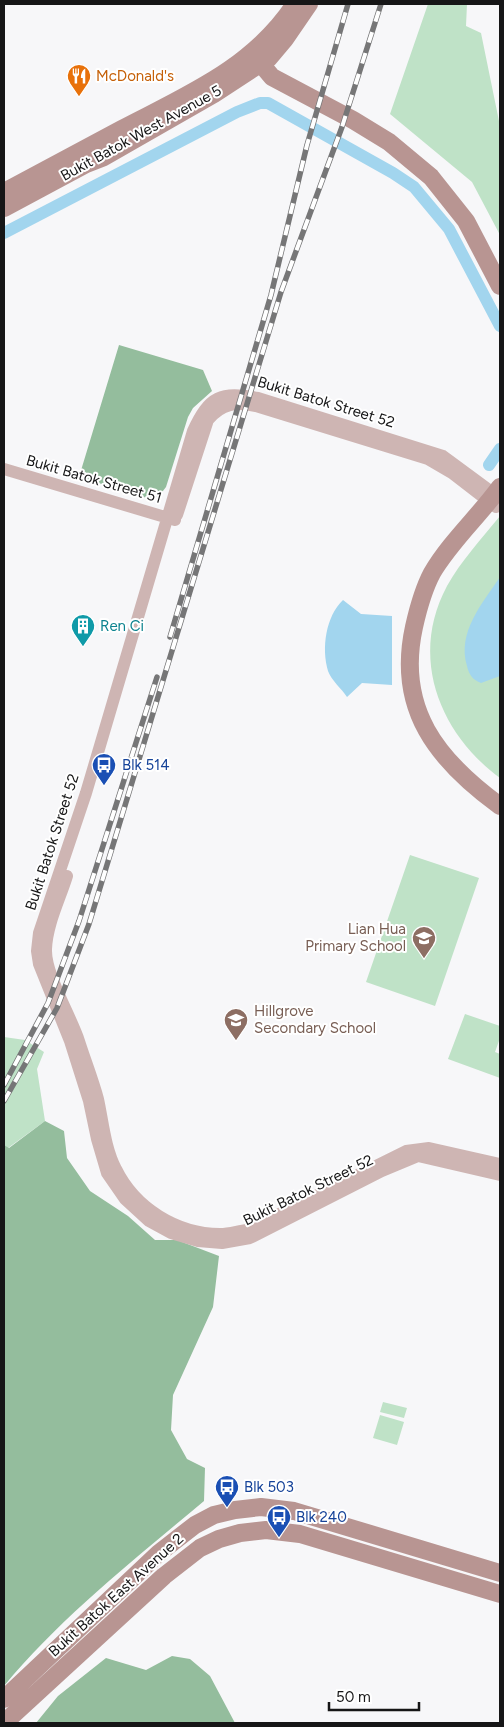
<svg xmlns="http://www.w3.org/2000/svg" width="504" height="1727" viewBox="0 0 504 1727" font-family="Figtree,sans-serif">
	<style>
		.green { fill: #bfe2c7 }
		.forest { fill: #94bd9d }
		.water { fill: #a2d5ee }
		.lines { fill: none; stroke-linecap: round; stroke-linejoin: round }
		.canal { stroke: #a2d5ee; stroke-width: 12 }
		.street { stroke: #ceb5b3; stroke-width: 12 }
		.secondary { stroke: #b89592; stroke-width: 18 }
		.rail-casing { stroke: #767677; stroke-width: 5.5 }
		.rail { stroke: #fff; stroke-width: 4; stroke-dasharray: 11; stroke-linecap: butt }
		.labels { text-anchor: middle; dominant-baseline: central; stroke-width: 4; stroke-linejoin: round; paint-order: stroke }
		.food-label { font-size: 15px; fill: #c56008; stroke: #fff; text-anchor: start }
		.street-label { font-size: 15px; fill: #161617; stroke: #fff }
		.culture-label { font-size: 15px; fill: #0d838f; stroke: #fff; text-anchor: start }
		.transit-label { font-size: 15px; fill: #164399; stroke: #fff; text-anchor: start }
		.education-label { font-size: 15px; fill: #785e54; stroke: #fff; text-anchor: end }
	</style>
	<rect width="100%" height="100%" fill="#f7f7f9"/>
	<!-- green -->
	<path class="green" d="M428,4H467L466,26L481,33L500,126V235L472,182L390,114Z
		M500,516V778C439,733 409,657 447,586C461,561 482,538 500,516Z
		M410,855L479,878L435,1006L366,982Z
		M465,1014L500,1026V1038L495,1052L500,1054V1078L448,1059Z
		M4,1037L25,1040L44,1052L37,1069L45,1121L8,1148L4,1145Z
		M383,1402L407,1408L404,1418L380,1412Z
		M380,1415L404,1422L397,1445L373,1438Z"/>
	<!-- forest -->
	<path class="forest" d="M119,345L203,370L212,391L193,408L188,417L166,487L159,496L147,498L79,477Z
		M45,1121L64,1131L67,1158L90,1191L128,1216L155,1240H177L219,1256L213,1307L173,1395L171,1430L187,1459L205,1468L204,1501C136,1558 60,1618 4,1686V1145L9,1148Z
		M172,1656L190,1659L210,1676L235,1723H36L58,1696L106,1658L146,1670Z"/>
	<!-- water -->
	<path class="water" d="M500,577V676L481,683C473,680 469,675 467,666C457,632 482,604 500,577Z
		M343,600L361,614L392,616V685L362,683L347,697C342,689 331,680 328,671C321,648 326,616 343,600Z"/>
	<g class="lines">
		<!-- canal -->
		<path class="canal" d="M4,233L237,112L260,103H268L393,173L414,187L449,229L500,326
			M489,465L500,449"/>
		<!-- street -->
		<path class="street" d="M4,469L175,520
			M500,498L443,456L258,398C221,391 209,396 193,431L86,793L39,933L37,951L39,964L70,1041L89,1101L97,1139L107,1173L125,1199L149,1221L171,1233L198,1241L222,1243L250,1238L382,1171L418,1156L500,1175
			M177,515L208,420C222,403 236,402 256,406L428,459L452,473L496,507
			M67,876C60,899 47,924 46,949C45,974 71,1016 79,1041C85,1060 93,1080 98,1099C103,1122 105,1148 116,1169C135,1208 177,1234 220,1234C229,1234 238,1231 247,1230L406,1151L429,1148L500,1164"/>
		<!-- secondary -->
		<path class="secondary" d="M252,53L272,77L353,120L389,142L431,177L466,221L500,286
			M4,192C43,171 82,150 122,129C187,95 253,68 295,4
			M4,208L86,164L104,157L214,94L269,58L285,39L309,4
			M500,487C479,516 450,542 432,573C423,590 418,609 414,627C396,709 437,760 500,806
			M4,1699L159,1553L195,1525L214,1515L235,1510L261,1507L294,1511L500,1573
			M4,1723L164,1576L200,1548L219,1539L240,1533L266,1530L300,1534L500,1594"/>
		<!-- rail casing -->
		<g class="rail-casing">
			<path id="rail" d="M170,637L271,295L307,145L348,4
				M4,1085L48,1003L79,921L157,677
				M4,1101L57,1008L89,924L281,292L342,127L381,4"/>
		</g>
		<!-- rail -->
		<use href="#rail" class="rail"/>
	</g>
	<!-- icons -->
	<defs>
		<g id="restaurant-pin" transform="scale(1.25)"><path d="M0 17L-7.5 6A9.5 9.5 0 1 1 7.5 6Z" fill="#e8710a" stroke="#fff"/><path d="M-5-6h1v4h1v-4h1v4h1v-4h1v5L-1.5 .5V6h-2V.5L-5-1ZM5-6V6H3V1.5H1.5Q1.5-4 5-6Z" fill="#fff"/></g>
		<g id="building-pin" transform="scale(1.25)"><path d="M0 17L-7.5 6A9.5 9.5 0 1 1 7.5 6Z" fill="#0f9aa8" stroke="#fff"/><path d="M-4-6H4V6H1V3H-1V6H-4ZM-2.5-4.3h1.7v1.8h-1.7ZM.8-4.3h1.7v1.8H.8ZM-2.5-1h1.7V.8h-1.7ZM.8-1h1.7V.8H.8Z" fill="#fff"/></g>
		<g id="bus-pin" transform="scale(1.25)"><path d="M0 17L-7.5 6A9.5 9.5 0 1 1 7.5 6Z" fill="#1a4fb4" stroke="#fff"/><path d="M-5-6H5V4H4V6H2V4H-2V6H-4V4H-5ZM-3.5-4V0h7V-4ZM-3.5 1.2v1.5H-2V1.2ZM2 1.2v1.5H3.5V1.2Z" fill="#fff"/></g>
		<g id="school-pin" transform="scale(1.25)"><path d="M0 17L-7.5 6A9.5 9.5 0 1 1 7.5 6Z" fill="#8d6e63" stroke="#fff"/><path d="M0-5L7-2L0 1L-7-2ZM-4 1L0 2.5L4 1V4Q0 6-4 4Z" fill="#fff"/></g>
	</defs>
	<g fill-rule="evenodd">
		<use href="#restaurant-pin" x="79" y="76"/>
		<use href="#building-pin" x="83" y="626"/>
		<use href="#bus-pin" x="104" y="765"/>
		<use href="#school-pin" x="424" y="938"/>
		<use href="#school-pin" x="236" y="1020"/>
		<use href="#bus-pin" x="227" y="1487"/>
		<use href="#bus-pin" x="279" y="1517"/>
	</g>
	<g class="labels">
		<!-- food labels -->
		<g class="food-label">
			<text x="96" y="76">McDonald's</text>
		</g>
		<!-- street labels -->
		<g class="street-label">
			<text transform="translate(141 133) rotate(-29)">Bukit Batok West Avenue 5</text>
			<text transform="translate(326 402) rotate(17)">Bukit Batok Street 52</text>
			<text transform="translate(94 479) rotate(16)">Bukit Batok Street 51</text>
			<text transform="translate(52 842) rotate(-72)">Bukit Batok Street 52</text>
			<text transform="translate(308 1190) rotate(-26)">Bukit Batok Street 52</text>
			<text transform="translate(116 1595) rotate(-42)">Bukit Batok East Avenue 2</text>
		</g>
		<!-- culture labels -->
		<g class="culture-label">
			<text x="100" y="626">Ren Ci</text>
		</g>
		<!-- transit labels -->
		<g class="transit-label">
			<text x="122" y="765">Blk 514</text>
			<text x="244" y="1487">Blk 503</text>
			<text x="296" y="1517">Blk 240</text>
		</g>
		<!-- education labels -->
		<g class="education-label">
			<text x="406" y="929">Lian Hua<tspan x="406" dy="17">Primary School</tspan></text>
			<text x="254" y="1011" text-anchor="start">Hillgrove<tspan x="254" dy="17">Secondary School</tspan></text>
		</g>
	</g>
	<!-- border -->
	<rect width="504" height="1727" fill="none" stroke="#161617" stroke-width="10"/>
	<!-- scale -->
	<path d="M329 1702v8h90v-8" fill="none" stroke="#161617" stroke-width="2.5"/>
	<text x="336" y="1702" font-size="15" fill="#161617" stroke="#ffffff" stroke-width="4" paint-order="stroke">50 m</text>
</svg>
